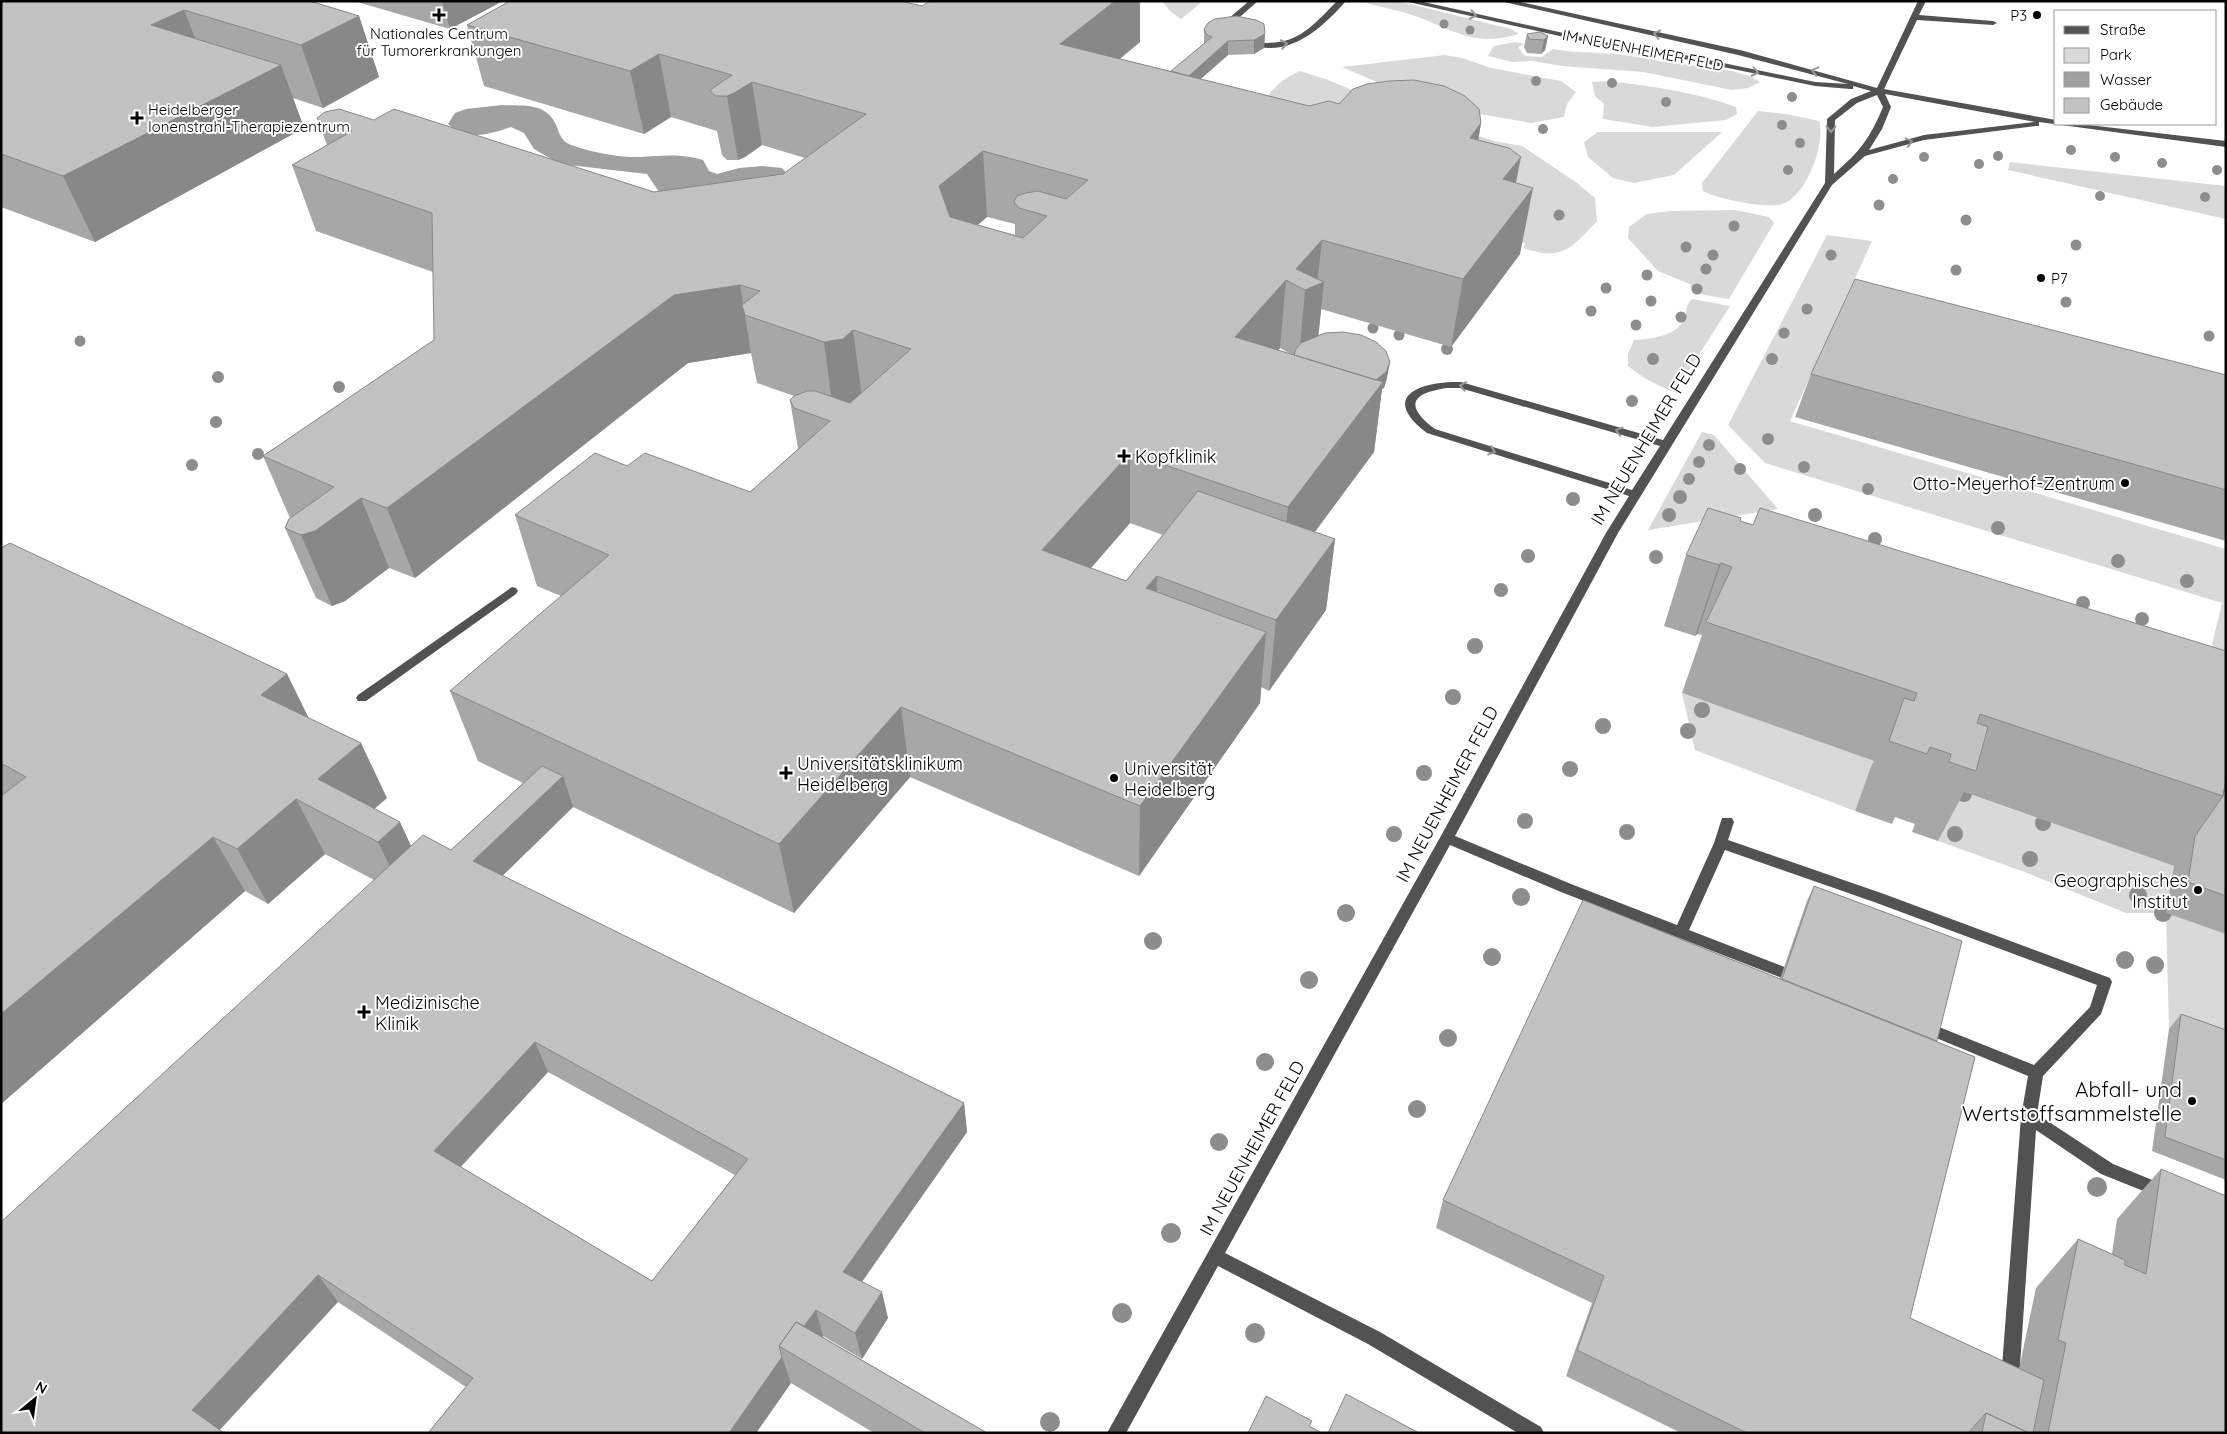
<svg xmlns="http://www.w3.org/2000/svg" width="2227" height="1434" viewBox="0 0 2227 1434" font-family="Quicksand,sans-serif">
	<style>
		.green { fill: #d9d9d9 }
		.water { fill: #a0a0a0 }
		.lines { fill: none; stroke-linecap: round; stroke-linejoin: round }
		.minor { fill: #525252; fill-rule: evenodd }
		.tree { fill: #8d8d8d }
		.wall { fill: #a7a7a7; fill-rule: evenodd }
		.shaded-wall { fill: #888 }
		.building { fill: #c2c2c2; stroke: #888; fill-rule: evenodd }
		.oneway { stroke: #979797 }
		.poi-dot { fill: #000; stroke: #fff; stroke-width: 2 }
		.labels { text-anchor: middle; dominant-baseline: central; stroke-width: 4; stroke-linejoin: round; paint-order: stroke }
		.far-poi-label { font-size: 15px; fill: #000; stroke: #fff; text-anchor: start }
		.far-street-label { font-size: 15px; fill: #000; stroke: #fff }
		.street-label { font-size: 18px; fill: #000; stroke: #fff }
		.poi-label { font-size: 18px; fill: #000; stroke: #fff; text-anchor: start }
		.near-poi-label { font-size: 21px; fill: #000; stroke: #fff; text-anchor: end }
	</style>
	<rect width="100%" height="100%" fill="#fff"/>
	<!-- green -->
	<path class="green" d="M1162,1H1203L1181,19L1170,11Z
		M1360,1H1398L1511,29L1519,34C1472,48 1453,29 1412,15C1396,9 1377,7 1360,1Z
		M1515,42L1525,44L1518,47L1525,56L1542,57L1553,49C1573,53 1593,52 1614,54C1637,56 1659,62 1682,64C1704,67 1743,69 1760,82L1748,88L1732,90L1643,72L1562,66L1532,61L1512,62L1488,56L1494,46Z
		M1445,55L1462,58L1491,68L1561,81L1576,92L1567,104L1564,117L1531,123L1474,113L1377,82L1342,67Z
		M1300,71L1328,80L1388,105L1260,107C1271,90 1281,79 1300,71Z
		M1608,81C1651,86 1695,92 1736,107L1737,114L1726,120L1653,127L1603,119L1604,104L1595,96L1592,82Z
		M1758,111L1786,114L1819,121C1826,144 1806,197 1782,204C1767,209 1717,199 1703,191L1702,183Z
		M1464,131L1494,141L1522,146L1577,183L1595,198L1597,221C1572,247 1563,262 1524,248L1525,243L1505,238Z
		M1598,132H1722L1674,175L1634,183L1613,178L1588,157L1584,142Z
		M2010,162L2226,186V219L2008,170Z
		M1735,210L1769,217L1774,223L1729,299L1699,294L1691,290L1690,284L1658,271L1628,238L1629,227L1647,214L1671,211Z
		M1827,235L1872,241L1790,421L2226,549V693L2202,686L2222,603L1765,463L1728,425Z
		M1692,299L1730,306L1675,392C1657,386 1643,378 1628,366V354L1634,340C1651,339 1679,336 1685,317C1687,310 1686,304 1692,299Z
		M1702,432L1714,435L1778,509L1648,530Z
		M1682,693L1883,764L1870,769L1855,811L1695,750Z
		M1943,785L2174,866L2226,934V1050L2169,1029L2166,913H2126L2022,871L1938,841L1951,797Z"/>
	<!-- water -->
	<path class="water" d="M502,105C525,106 547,102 557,127C559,133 561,139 567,143C583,151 620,158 639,157C663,156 679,153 703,160L709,171L717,174L739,168L762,166L782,168L792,179L665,201L647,174L560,164L534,149L524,133L511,127C488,135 468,141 448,124L455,113L466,109Z"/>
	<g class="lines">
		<!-- minor -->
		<path class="minor" d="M1249,1H1258L1234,22L1231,32H1225L1228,19Z
			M1337,1H1346C1324,26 1294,54 1259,47C1253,46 1248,46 1244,43L1248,41C1293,49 1308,31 1337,1Z
			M1404,1H1419L1604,42L1670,52L1815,82L1848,84L1738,55L1500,1H1516L1740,50L1877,88L1918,1H1926L1919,15L1993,21L1997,23L1993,25L1917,20L1884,89L2056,120V124H2080L2226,141V147L2039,122V126H2036L1924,140L1865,156L1832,185L1618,533L1455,836L1571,884L1677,925L1714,843L1722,818H1732L1734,822L1728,840L1884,894L2110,978L2112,982L2101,1014L2043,1076L2037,1114L2113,1164L2167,1186L2169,1191L2167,1196L2161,1198L2101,1174L2036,1130L2019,1380L2016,1386L2010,1388L2004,1386L2001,1380L2021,1117L2028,1076L1929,1035L1927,1031L1929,1027L1934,1025L2034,1065L2090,1007L2097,985L1874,902L1725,850L1689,930L1787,968L1789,972L1787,976L1782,978L1561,892L1450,845L1225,1253L1380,1332L1541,1427L1544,1433H1518L1368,1344L1218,1266L1126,1433H1107L1442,834L1606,533L1629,496L1427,433C1378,396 1421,381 1461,382L1663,440L1825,183L1827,119L1851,99L1871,91L1853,86V89H1850L1815,86L1670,56L1604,46ZM1885,94L2035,122L1924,135L1869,150L1882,129L1891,107ZM1877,95L1883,107C1869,140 1860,151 1834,174L1835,120L1857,103ZM1447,388H1460L1660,446L1632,490L1435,429C1404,406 1411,393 1447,388Z
			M512,587L516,588L518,591L516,594L366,701H358L356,698L358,695Z"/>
	</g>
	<!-- trees -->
	<g class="tree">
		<circle cx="1444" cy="24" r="4.5"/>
		<circle cx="1470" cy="30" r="4.5"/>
		<circle cx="1536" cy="81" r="5"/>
		<circle cx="1612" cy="83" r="5"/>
		<circle cx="1792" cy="97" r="5"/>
		<circle cx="1666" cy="102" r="5"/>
		<circle cx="1782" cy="125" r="5"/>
		<circle cx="1543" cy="129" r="5"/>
		<circle cx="1800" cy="143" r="5"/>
		<circle cx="2071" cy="150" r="5"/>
		<circle cx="1998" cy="156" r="5"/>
		<circle cx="1924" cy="157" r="5"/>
		<circle cx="2115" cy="157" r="5"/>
		<circle cx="2162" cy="163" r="5"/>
		<circle cx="1979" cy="164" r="5"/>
		<circle cx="1788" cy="170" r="5"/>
		<circle cx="2217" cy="170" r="5"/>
		<circle cx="1893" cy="179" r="5"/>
		<circle cx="2100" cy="196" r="5"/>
		<circle cx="2205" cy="197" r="5"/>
		<circle cx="1879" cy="205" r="5.5"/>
		<circle cx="1559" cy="215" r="5.5"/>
		<circle cx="1966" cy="220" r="5.5"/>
		<circle cx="1734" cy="226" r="5.5"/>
		<circle cx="2076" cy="245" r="5.5"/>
		<circle cx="1686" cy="247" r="5.5"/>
		<circle cx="1713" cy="255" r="5.5"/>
		<circle cx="1831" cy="255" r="5.5"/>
		<circle cx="1706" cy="269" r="5.5"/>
		<circle cx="1956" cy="270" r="5.5"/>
		<circle cx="1647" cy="275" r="5.5"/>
		<circle cx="1606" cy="288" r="5.5"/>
		<circle cx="1697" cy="289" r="5.5"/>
		<circle cx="1651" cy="301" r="5.5"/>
		<circle cx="2066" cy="302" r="5.5"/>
		<circle cx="1807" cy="309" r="5.5"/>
		<circle cx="1591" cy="311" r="5.5"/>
		<circle cx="1681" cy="317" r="5.5"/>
		<circle cx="1636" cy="325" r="5.5"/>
		<circle cx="1373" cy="328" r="5.5"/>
		<circle cx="1784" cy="333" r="5.5"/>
		<circle cx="1399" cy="335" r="5.5"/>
		<circle cx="2209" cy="336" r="5.5"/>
		<circle cx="80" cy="341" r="5.5"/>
		<circle cx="1447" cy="349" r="6"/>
		<circle cx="1653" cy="359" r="6"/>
		<circle cx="1772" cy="359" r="6"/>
		<circle cx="218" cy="377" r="6"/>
		<circle cx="339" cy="387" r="6"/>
		<circle cx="1632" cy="401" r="6"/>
		<circle cx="216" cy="422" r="6"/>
		<circle cx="1768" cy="439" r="6"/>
		<circle cx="1709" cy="445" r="6"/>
		<circle cx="258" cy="454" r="6"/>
		<circle cx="1699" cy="462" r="6"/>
		<circle cx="192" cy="465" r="6"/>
		<circle cx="1804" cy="467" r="6"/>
		<circle cx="1740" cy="469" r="6"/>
		<circle cx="1689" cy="479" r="6"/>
		<circle cx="1868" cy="489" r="6"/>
		<circle cx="1680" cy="497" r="7"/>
		<circle cx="1573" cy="499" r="7"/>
		<circle cx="1669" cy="515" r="7"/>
		<circle cx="1815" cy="515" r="7"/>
		<circle cx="1998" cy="528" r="7"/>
		<circle cx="1875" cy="539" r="7"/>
		<circle cx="1528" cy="556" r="7"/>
		<circle cx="1656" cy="557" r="7"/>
		<circle cx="2118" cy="561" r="7"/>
		<circle cx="2187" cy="581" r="7"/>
		<circle cx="1501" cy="590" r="7"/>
		<circle cx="2083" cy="603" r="7"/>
		<circle cx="2142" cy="619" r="7"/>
		<circle cx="1475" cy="646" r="8"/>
		<circle cx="1453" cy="697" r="8"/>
		<circle cx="1702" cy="710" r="8"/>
		<circle cx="1603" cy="726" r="8"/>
		<circle cx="1688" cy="731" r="8"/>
		<circle cx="1570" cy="769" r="8"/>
		<circle cx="1424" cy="773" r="8"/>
		<circle cx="1964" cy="794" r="8"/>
		<circle cx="1525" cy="821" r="8"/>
		<circle cx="2043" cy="823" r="8"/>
		<circle cx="1627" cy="832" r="8"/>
		<circle cx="1394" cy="834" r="8"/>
		<circle cx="1955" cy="834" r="8"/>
		<circle cx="2030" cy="859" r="8"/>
		<circle cx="2138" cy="895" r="9"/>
		<circle cx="1521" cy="897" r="9"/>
		<circle cx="1346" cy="913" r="9"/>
		<circle cx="2163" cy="913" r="9"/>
		<circle cx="1153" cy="941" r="9"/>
		<circle cx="1492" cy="957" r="9"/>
		<circle cx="2125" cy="960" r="9"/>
		<circle cx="2155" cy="965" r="9"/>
		<circle cx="1309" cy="980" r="9"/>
		<circle cx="1448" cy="1038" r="9"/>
		<circle cx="1265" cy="1062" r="9"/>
		<circle cx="1417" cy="1109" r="9"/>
		<circle cx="1219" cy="1142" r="9"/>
		<circle cx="2097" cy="1187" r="10"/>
		<circle cx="1171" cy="1233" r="10"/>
		<circle cx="1122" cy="1313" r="10"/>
		<circle cx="1255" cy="1333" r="10"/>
		<circle cx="1050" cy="1422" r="10"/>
	</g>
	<!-- wall -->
	<path class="wall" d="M354,1H503L450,29Z
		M1,2L359,16L379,77L323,108L293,98L304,128L95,242L1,207Z
		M922,6L1140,42L1120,59L1171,71L1204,44V29L1265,34L1264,48L1254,54L1228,55L1201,79L1309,106L1339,104L1481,123L1478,140L1516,183L1520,254L1451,347L1321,309L1318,336L1387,378L1384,388L1382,389L1374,452L1315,532L1335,539L1326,610L1269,691L1261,687L1260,703L1139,876L910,777L794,913L573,807L502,876L964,1103L967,1132L862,1281L888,1318L862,1359L823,1336V1337L987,1433H874L791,1383L756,1433H428L466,1387L338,1302L1,1433L374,880L325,854L268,904L245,891L1,1104V548L287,674L308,717L387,798L374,809L411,846L451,850L523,783L478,761L450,691L561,596L537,586L515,515L627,466L750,492L798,449L790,400L794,396L757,383L751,353L688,363L415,578L389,568L345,601L332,606L316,598L285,528L290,518L263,456L434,340L433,272L316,231L292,165L327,145L317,118L374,120L654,192L783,174L805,158L762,145L745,157L738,160H727L722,155L717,131L671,117L644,134L484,86L467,25ZM987,217L1015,224V235L978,225ZM1280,348L1293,355L1278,350ZM1130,523L1163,535L1126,581L1091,568ZM548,1072L735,1175L652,1281L461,1167Z
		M1527,34L1548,36L1545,50L1541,54L1527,53L1524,47Z
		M1811,374L2226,375V541L1795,417Z
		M1740,521L2226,651V934L2166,913L2174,866L1964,792L1938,841L1912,832L1915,824L1895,817L1892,824L1855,811L1870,769L1874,761L1682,693L1702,635L1697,634L1695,636L1664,626L1686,555Z
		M1814,886L1937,1041L1910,1318L2019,1369L2036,1288L2078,1239L2112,1254L2117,1219L2161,1169L2226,1433H1681L1566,1376L1592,1303L1436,1228L1443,1200L1780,979L1807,901Z
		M2181,1014L2226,1030V1180L2152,1151L2169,1029Z"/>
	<!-- shaded-wall -->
	<path class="shaded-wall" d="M442,1H503L450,29Z
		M1115,1H1140V42L1061,106L1060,44Z
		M184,10L208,71L151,25Z
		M359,16L379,77L323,108L301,45Z
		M1265,34L1264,48L1254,54V40Z
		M1548,36L1545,50L1541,54L1544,40Z
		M1228,41V55L1149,124V110Z
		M659,54L671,117L644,134L630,71Z
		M281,65L304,128L95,242L63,176Z
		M752,82L762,145L745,157L738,160L727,96Z
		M1481,123L1471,187L1470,138Z
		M983,151L987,217L945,252L939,186Z
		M1521,157L1509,218L1533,188L1520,254L1451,347L1463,279L1503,179Z
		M1322,240L1317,285L1324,282L1317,350L1299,358L1305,290L1296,269Z
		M1286,280L1280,348L1231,406L1235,337Z
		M740,285L751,353L688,363L415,578L387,508L674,295Z
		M853,330L862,398L833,410L824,342Z
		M1390,362L1387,378L1384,388L1382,389L1374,452L1281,577L1288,507L1358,401Z
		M1130,453V523L1045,621L1042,550Z
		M361,498L389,568L345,601L332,606L301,535Z
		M1335,539L1326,610L1269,691L1276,620Z
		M1721,563L1697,634L1695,636L1719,565Z
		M1157,576L1155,647L1146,588Z
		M1266,632L1260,703L1139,876L1140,806Z
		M287,674L314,729L261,695Z
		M901,707L910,777L794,913L779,844Z
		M361,743L387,798L352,828L318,779Z
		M563,776L573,807L486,892L473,861Z
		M296,799L325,854L268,904L237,849Z
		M400,822L425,876L404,896L378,842Z
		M213,837L245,891L1,1104V1014Z
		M535,1042L548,1072L449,1179L434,1151Z
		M964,1103L967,1132L850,1299L843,1272Z
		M318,1275L338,1302L217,1433L192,1410Z
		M882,1292L888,1318L862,1359L855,1333Z
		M816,1310L823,1336L805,1362L787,1351Z
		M782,1357L791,1383L756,1433H729Z"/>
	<!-- building -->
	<path class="building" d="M2,1H310L359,16L301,45L184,10L151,25L281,65L63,176L1,154V2Z
		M510,1H901L922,6L930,1H1115L1060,44L1309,106L1329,101L1339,104L1353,89L1367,84L1389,81L1414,80L1444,86L1465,96L1479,109L1481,123L1470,138L1509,148L1521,157L1503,179L1533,188L1463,279L1322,240L1296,269L1324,282L1305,290L1286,280L1235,337L1383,382L1288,507L1130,453L1042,550L1126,581L1198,491L1335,539L1276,620L1157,576L1146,588L1266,632L1140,806L901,707L779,844L450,691L609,555L515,515L595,453L627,466L645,453L750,492L830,421L794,408L790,400L794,396L807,391H815L850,403L911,349L853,330L843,339L824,342L745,315L742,305L760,291L740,285L674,295L387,508L361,498L315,531L301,535L285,528L289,519L334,487L263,456L434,340L432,213L292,165L352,131L319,121L317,118L325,112L339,109L374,120L394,109L654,192L783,174L866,114L752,82L734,93L727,96H716L710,91L713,88L732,75L659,54L630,71L467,25ZM983,151L1088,180L1066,199L1038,191L1026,193L1017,196L1014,202L1019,208L1047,216L1023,238L950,217L939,186Z
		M1236,16L1256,20L1264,24L1265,34L1254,40L1228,41L1189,76L1171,71L1212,37L1206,34L1204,29L1208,23L1215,19Z
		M1540,32L1548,36L1544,40L1529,39L1527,34Z
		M1855,279L2226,375V490L1811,374Z
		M1343,332L1361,335L1376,342L1386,351L1390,362L1386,372L1376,380L1294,355L1296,349L1301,343L1325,333Z
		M1708,508L1741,518L1740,521L1753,525L1760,508L2226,651V779L2223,796L1980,714L1977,723L1988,727L1976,771L1949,762L1951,754L1930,747L1927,754L1889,741L1904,698L1914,701L1917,693L1706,622L1732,567L1721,563L1719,565L1686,555Z
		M10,543L287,674L261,695L361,743L318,779L400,822L378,842L296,799L237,849L213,837L1,1014V796L26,777L1,763V548Z
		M542,766L563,776L473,861L964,1103L843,1272L882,1292L855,1333L816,1310L804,1326L796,1322L779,1346L782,1357L729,1433H428L473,1378L318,1275L192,1410L224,1433H1V1222L423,835L451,850ZM535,1042L748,1159L652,1281L434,1151Z
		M2226,779V896L2188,882L2195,836L2223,796Z
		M1814,886L1962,941L1937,1041L1782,979Z
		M1583,900L1975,1057L1910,1318L2044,1380L2033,1433H2029L1986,1413L1968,1433H1747L1577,1350L1604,1276L1443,1200Z
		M2181,1014L2226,1030V1160L2165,1137Z
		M2161,1169L2226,1196V1433H2048L2066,1343L2058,1340L2078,1239L2125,1260V1265L2146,1274Z
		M796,1322L987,1433H925L779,1346Z
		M1346,1394L1419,1433H1328Z
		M1266,1396L1312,1421L1309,1426L1322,1433H1248Z
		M1986,1413L2029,1433H1982Z"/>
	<!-- one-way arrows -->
	<defs><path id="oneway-chevron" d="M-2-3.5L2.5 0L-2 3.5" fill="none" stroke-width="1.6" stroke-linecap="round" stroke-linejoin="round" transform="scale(1.25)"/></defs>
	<g class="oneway">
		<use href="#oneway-chevron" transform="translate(1473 15) rotate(12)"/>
		<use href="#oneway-chevron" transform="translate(1657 34) rotate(-167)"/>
		<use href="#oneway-chevron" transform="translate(1284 44) rotate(-11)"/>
		<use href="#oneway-chevron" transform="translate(1815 71) rotate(-165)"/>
		<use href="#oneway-chevron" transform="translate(1755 72) rotate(12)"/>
		<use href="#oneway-chevron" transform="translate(1831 129) rotate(91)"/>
		<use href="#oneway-chevron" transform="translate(1909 142) rotate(-15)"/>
		<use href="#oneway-chevron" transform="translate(1463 386) rotate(-169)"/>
		<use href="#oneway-chevron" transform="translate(1619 431) rotate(-164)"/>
		<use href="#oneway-chevron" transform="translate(1492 451) rotate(18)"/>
	</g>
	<!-- markers -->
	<g class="poi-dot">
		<path d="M436.5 7.5h5v5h5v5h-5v5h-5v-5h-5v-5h5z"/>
		<circle cx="2037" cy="15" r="5"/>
		<path d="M134.5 110.5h5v5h5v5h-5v5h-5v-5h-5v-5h5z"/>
		<circle cx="2041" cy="278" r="5"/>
		<path d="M1121.5 448.5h5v5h5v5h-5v5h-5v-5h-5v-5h5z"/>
		<circle cx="2125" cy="483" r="5"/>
		<path d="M783.5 765.5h5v5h5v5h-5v5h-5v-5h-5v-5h5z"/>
		<circle cx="1114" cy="778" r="5"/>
		<circle cx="2198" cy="890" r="5"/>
		<path d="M361.5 1004.5h5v5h5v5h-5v5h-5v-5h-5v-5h5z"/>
		<circle cx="2192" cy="1101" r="5"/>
	</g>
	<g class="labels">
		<!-- far-poi labels -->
		<g class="far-poi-label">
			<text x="2027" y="15" text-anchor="end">P3</text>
			<text x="439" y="33" text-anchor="middle">Nationales Centrum<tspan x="439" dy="17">für Tumorerkrankungen</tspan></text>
			<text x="148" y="109">Heidelberger<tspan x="148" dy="17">Ionenstrahl-Therapiezentrum</tspan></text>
			<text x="2051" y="278">P7</text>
		</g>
		<!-- far-street labels -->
		<g class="far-street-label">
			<text transform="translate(1643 50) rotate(11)">IM NEUENHEIMER FELD</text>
		</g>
		<!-- street labels -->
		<g class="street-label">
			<text transform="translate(1646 439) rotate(-59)">IM NEUENHEIMER FELD</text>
			<text transform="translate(1447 794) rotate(-62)">IM NEUENHEIMER FELD</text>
			<text transform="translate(1252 1148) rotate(-61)">IM NEUENHEIMER FELD</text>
		</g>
		<!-- poi labels -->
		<g class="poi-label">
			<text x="1135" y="456">Kopfklinik</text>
			<text x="2115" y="483" text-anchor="end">Otto-Meyerhof-Zentrum</text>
			<text x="797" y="763">Universitätsklinikum<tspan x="797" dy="21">Heidelberg</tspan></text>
			<text x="1124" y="768">Universität<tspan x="1124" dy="21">Heidelberg</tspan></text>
			<text x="2188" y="880" text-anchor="end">Geographisches<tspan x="2188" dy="21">Institut</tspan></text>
			<text x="375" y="1002">Medizinische<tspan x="375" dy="21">Klinik</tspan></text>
		</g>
		<!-- near-poi labels -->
		<g class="near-poi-label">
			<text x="2182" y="1089">Abfall- und<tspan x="2182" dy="24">Wertstoffsammelstelle</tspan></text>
		</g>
	</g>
	<!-- border -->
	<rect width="2227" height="1434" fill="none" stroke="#000000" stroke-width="5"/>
	<!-- legend -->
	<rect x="2054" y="10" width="162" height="115" fill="#ffffff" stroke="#999999"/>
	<rect x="2064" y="26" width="25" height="8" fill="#525252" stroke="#999999"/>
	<text x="2100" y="35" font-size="15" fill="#000000">Straße</text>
	<rect x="2064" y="48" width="25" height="15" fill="#d9d9d9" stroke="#999999"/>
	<text x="2100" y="60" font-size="15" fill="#000000">Park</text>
	<rect x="2064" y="72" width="25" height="15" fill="#a0a0a0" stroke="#999999"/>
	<text x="2100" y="85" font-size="15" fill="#000000">Wasser</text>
	<rect x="2064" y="98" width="25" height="15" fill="#c2c2c2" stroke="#999999"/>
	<text x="2100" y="110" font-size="15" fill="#000000">Gebäude</text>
	<!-- north arrow -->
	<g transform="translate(35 1399) rotate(29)" stroke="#ffffff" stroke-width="4" paint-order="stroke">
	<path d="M0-4L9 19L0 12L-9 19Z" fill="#000000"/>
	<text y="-8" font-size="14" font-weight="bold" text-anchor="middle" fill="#000000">N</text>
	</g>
</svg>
